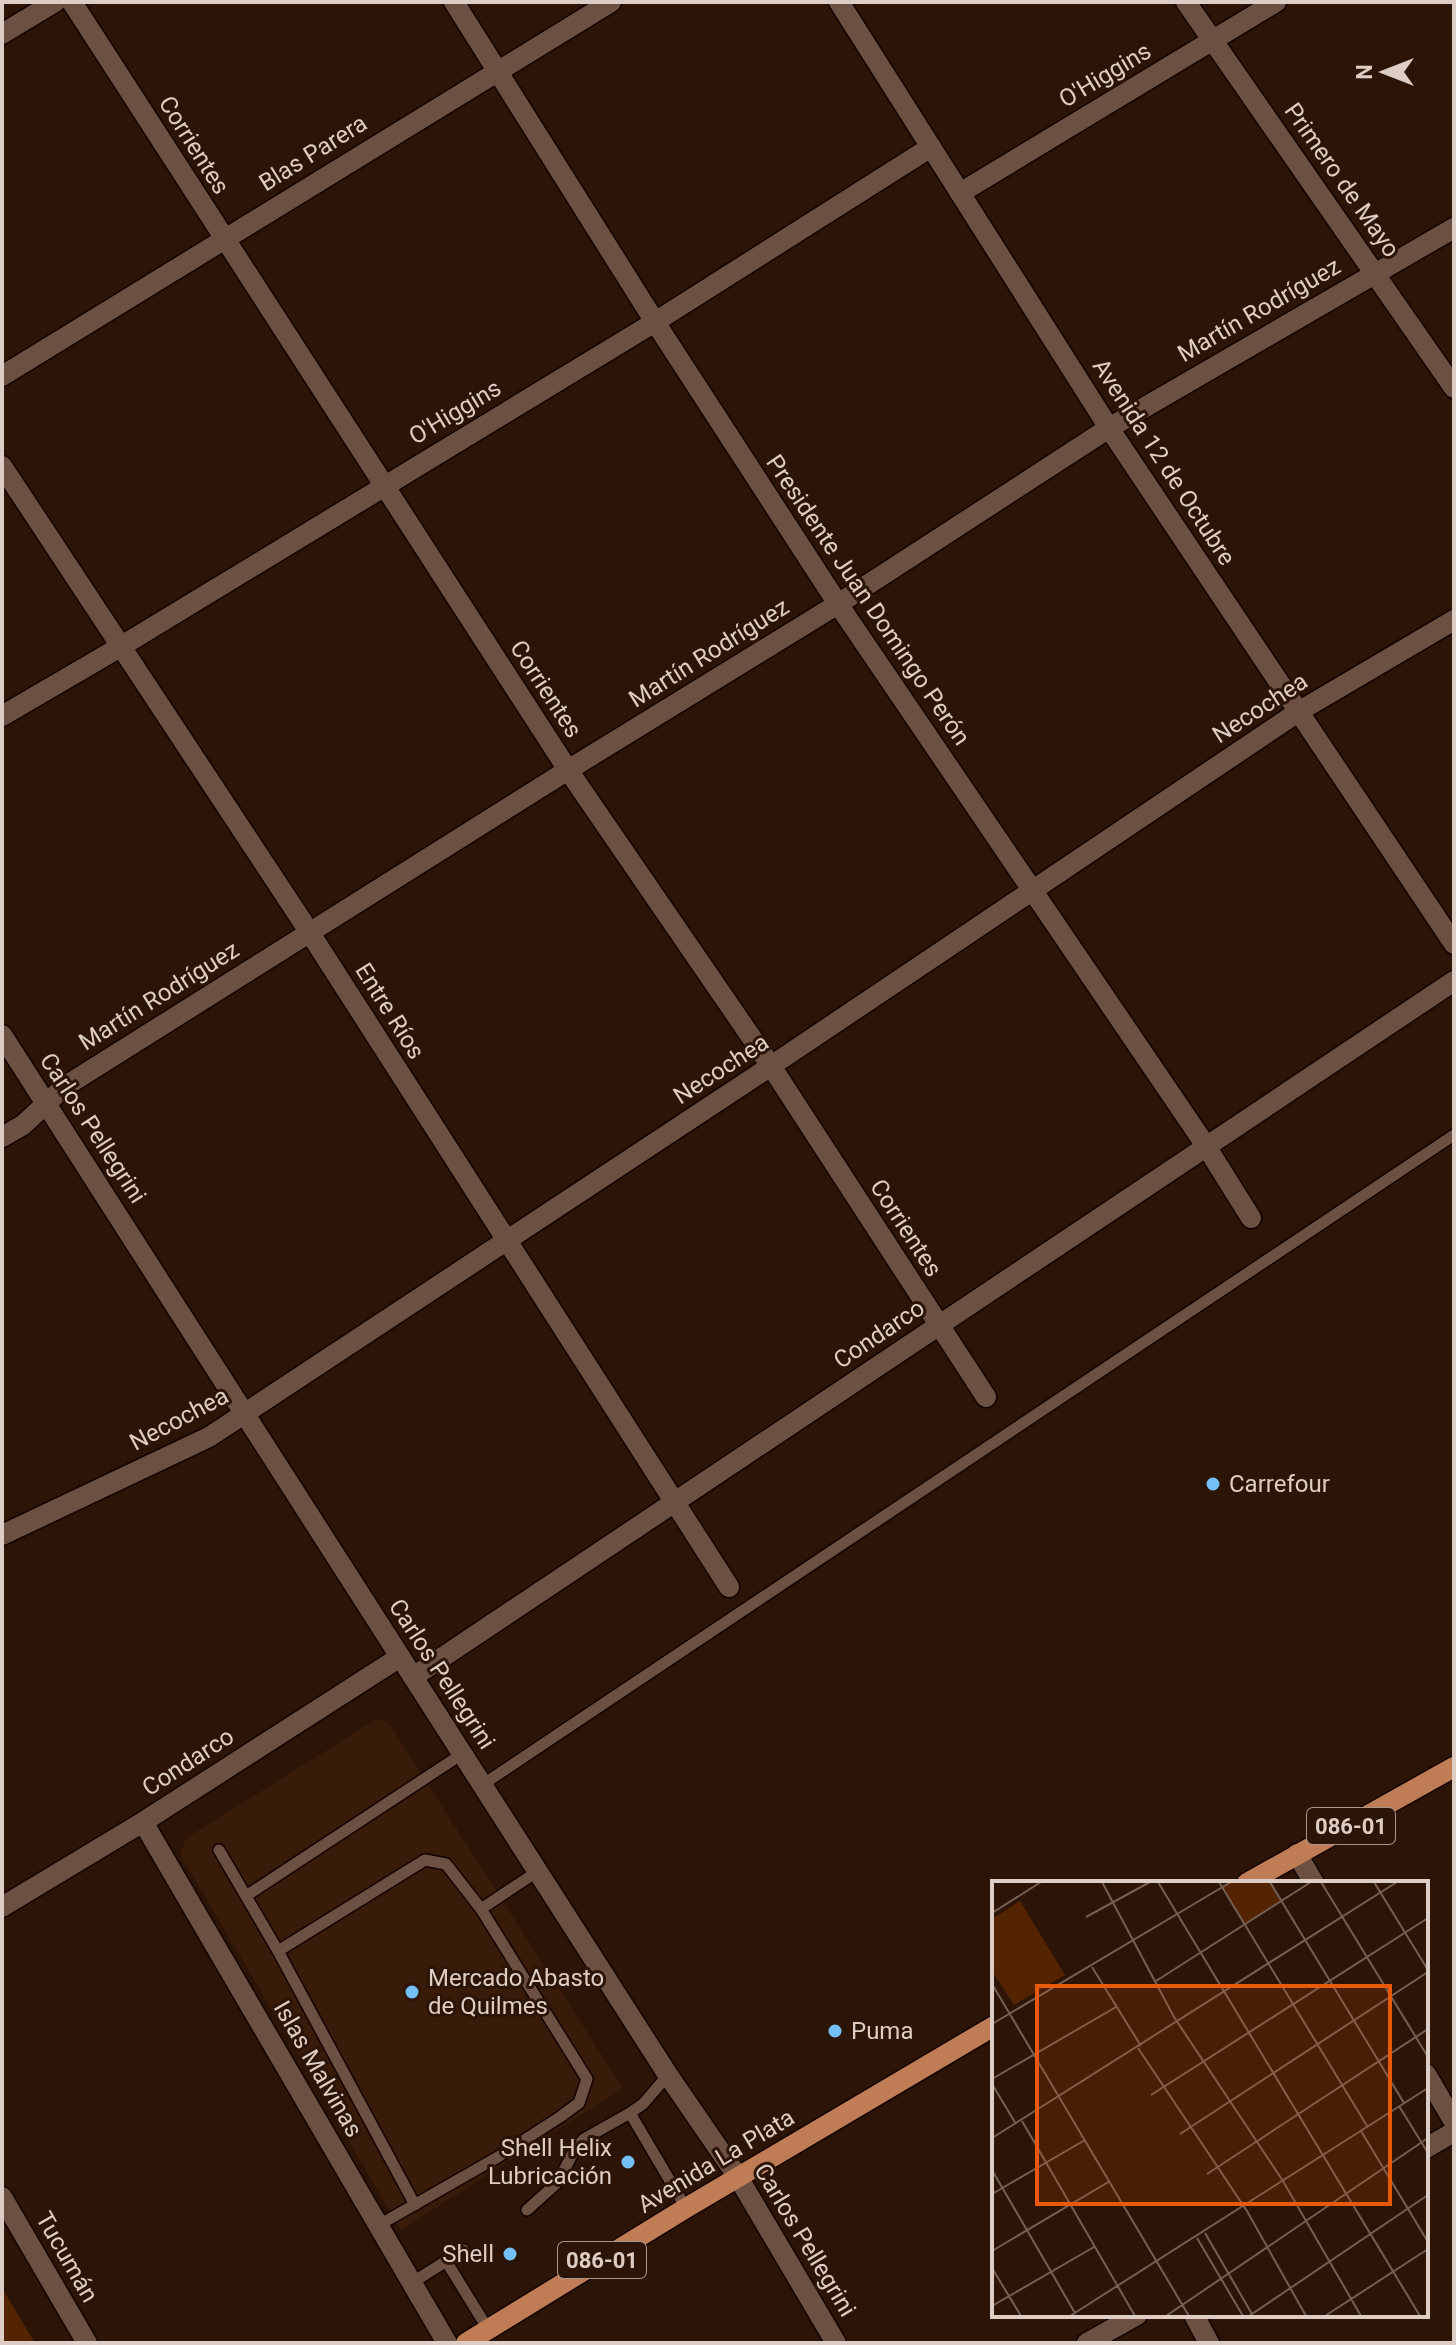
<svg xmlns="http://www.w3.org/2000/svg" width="1456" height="2345" viewBox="0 0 1456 2345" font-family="Roboto,sans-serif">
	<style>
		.built { fill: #391b09 }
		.green { fill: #542300 }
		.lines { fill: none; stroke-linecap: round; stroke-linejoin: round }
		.lane-casing { stroke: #130200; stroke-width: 14 }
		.street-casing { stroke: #130200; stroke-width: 23 }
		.secondary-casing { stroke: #130200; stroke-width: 23 }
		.primary-casing { stroke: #130200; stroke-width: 23 }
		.lane { stroke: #6c5041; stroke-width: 11 }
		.street { stroke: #6c5041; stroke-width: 20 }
		.secondary { stroke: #6c5041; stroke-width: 20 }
		.primary { stroke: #bf7c55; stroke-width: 20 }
		.poi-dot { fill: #74c0f6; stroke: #2c1507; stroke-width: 3 }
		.labels { text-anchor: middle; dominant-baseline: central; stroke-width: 6; stroke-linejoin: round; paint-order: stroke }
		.shield { fill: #2c1507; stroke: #a9968b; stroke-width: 2 }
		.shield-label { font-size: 22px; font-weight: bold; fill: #decdc4 }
		.street-label { font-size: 24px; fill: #decdc4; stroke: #2c1507 }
		.poi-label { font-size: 24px; fill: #decdc4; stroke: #2c1507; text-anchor: start }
		.inset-road { fill: none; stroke: #735f53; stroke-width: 2 }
		.view { fill: #e8590c; fill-opacity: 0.15; stroke: #e8590c; stroke-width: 4 }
		.inset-edge { fill: none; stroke: #decdc4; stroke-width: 4 }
	</style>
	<rect width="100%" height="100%" fill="#2c1507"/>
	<!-- built -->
	<path class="built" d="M377,1719L388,1722L623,2088L401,2230L180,1854L186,1838Z"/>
	<!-- green -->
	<path class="green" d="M2,2288L35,2343H2Z"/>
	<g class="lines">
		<!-- lane casing -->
		<g class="lane-casing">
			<path id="lane" d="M482,1785L1454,1135
				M219,1850L278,1951L415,2205
				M246,1896L462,1754
				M481,1909L538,1871
				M278,1951L425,1860L446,1864L481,1909L587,2079L579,2103L560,2117L498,2157L379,2225
				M668,2075L643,2104L630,2113L686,2208
				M527,2210L558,2182L575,2149L584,2139L630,2113
				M446,2261L488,2329
				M413,2282L464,2250"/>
		</g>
		<!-- street casing -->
		<g class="street-casing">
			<path id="street" d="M72,2L568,770L771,1066L986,1397
				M454,2L655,322L838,604L1206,1146L1251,1218
				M1186,2L1454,388
				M2,34L55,2
				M960,193L1276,2
				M2,376L611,2
				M2,466L310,933L729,1587
				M2,716L120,647L655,322L931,147
				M2,1535L209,1437L771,1066L1298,712L1454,620
				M413,1677L1454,981
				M143,1822L447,2343
				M1297,1854L1314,1883
				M2,1907L143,1822L400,1657
				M1426,2074L1454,2122
				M1426,2148L1454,2132
				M2,2197L87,2343
				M1194,2315L1209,2343
				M1087,2343L1137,2315"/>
		</g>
		<!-- secondary casing -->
		<g class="secondary-casing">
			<path id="secondary" d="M839,2L1109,428L1454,944
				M2,1035L668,2075L738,2177L836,2343
				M2,1137L23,1125L64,1087L568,770L838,604L1109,428L1454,228"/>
		</g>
		<!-- primary casing -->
		<g class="primary-casing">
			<path id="primary" d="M1247,1883L1454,1767
				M466,2343L686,2208L994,2026"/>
		</g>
		<!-- lane -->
		<use href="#lane" class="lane"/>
		<!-- street -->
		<use href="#street" class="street"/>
		<!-- secondary -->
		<use href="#secondary" class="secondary"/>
		<!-- primary -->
		<use href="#primary" class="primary"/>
	</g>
	<!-- markers -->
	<g class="poi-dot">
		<circle cx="1213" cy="1484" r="8"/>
		<circle cx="412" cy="1992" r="8"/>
		<circle cx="835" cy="2031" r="8"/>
		<circle cx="628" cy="2162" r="8"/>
		<circle cx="510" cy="2254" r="8"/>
	</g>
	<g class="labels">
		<!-- shield labels -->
		<g class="shield">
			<rect x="1307" y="1808" width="88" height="36" rx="6"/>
			<rect x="558" y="2242" width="88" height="36" rx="6"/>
		</g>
		<g class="shield-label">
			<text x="1351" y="1826">086-01</text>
			<text x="602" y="2260">086-01</text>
		</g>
		<!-- street labels -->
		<g class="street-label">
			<text transform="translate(1105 75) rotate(-31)">O'Higgins</text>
			<text transform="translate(194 145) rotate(58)">Corrientes</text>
			<text transform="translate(313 153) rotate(-32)">Blas Parera</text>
			<text transform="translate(1342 180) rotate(55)">Primero de Mayo</text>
			<text transform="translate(1259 310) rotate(-30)">Martín Rodríguez</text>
			<text transform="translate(455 412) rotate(-31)">O'Higgins</text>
			<text transform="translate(1164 462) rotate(57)">Avenida 12 de Octubre</text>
			<text transform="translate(868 600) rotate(56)">Presidente Juan Domingo Perón</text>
			<text transform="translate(709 653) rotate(-32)">Martín Rodríguez</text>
			<text transform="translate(546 689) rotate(57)">Corrientes</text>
			<text transform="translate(1260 708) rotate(-33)">Necochea</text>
			<text transform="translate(159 996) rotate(-32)">Martín Rodríguez</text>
			<text transform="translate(390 1011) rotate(58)">Entre Ríos</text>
			<text transform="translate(721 1069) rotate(-33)">Necochea</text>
			<text transform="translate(93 1128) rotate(57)">Carlos Pellegrini</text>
			<text transform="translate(906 1228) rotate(57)">Corrientes</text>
			<text transform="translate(879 1334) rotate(-34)">Condarco</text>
			<text transform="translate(179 1419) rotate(-28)">Necochea</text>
			<text transform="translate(442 1674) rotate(57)">Carlos Pellegrini</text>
			<text transform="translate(188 1762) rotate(-33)">Condarco</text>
			<text transform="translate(318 2069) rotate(60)">Islas Malvinas</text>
			<text transform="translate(716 2161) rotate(-31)">Avenida La Plata</text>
			<text transform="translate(805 2240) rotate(59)">Carlos Pellegrini</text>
			<text transform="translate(67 2257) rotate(60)">Tucumán</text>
		</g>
		<!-- poi labels -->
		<g class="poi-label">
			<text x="1229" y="1484">Carrefour</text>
			<text x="428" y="1978">Mercado Abasto<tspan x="428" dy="28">de Quilmes</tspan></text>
			<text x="851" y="2031">Puma</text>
			<text x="612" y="2148" text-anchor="end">Shell Helix<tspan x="612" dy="28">Lubricación</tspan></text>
			<text x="494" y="2254" text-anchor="end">Shell</text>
		</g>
	</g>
	<!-- overview -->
	<g transform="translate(992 1881)">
		<rect width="436" height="436" fill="#2c1507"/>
		<path d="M239,1H278L289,20L253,44L230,6ZM28,20L73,94L22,124L0,90V38Z" fill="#542300"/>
		<path class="inset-road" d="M110,1L182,136L291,300L369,435M166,1L428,435M227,1L375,245M278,1L412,222M329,1L436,176M382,1L436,89M0,32L49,1M94,36L158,1M100,86L149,165M164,100L319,1M0,103L197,435M0,143L239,1M146,167L255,330L314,435M0,198L124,126M0,203L24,243M159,214L436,37M407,225L436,272M30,240L143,435M369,250L436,361M188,253L436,91M0,257L405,1M0,289L83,432M215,293L436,148M0,313L93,259M213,352L260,433M205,357L251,435M0,370L118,300M0,387L29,435M0,425L102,366M78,435L436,207M174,435L436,257M257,435L436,314M333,435L436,368"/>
		<path class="view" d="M45,105H398V323H45Z"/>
		<rect width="436" height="436" class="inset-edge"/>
	</g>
	<!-- border -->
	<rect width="1456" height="2345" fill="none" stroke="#decdc4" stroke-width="8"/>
	<!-- north arrow -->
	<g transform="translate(1384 72) rotate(270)" stroke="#2c1507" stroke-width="6" paint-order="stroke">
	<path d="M0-6L14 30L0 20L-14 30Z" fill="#decdc4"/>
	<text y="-12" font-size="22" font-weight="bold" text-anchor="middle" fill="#decdc4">N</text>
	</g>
</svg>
